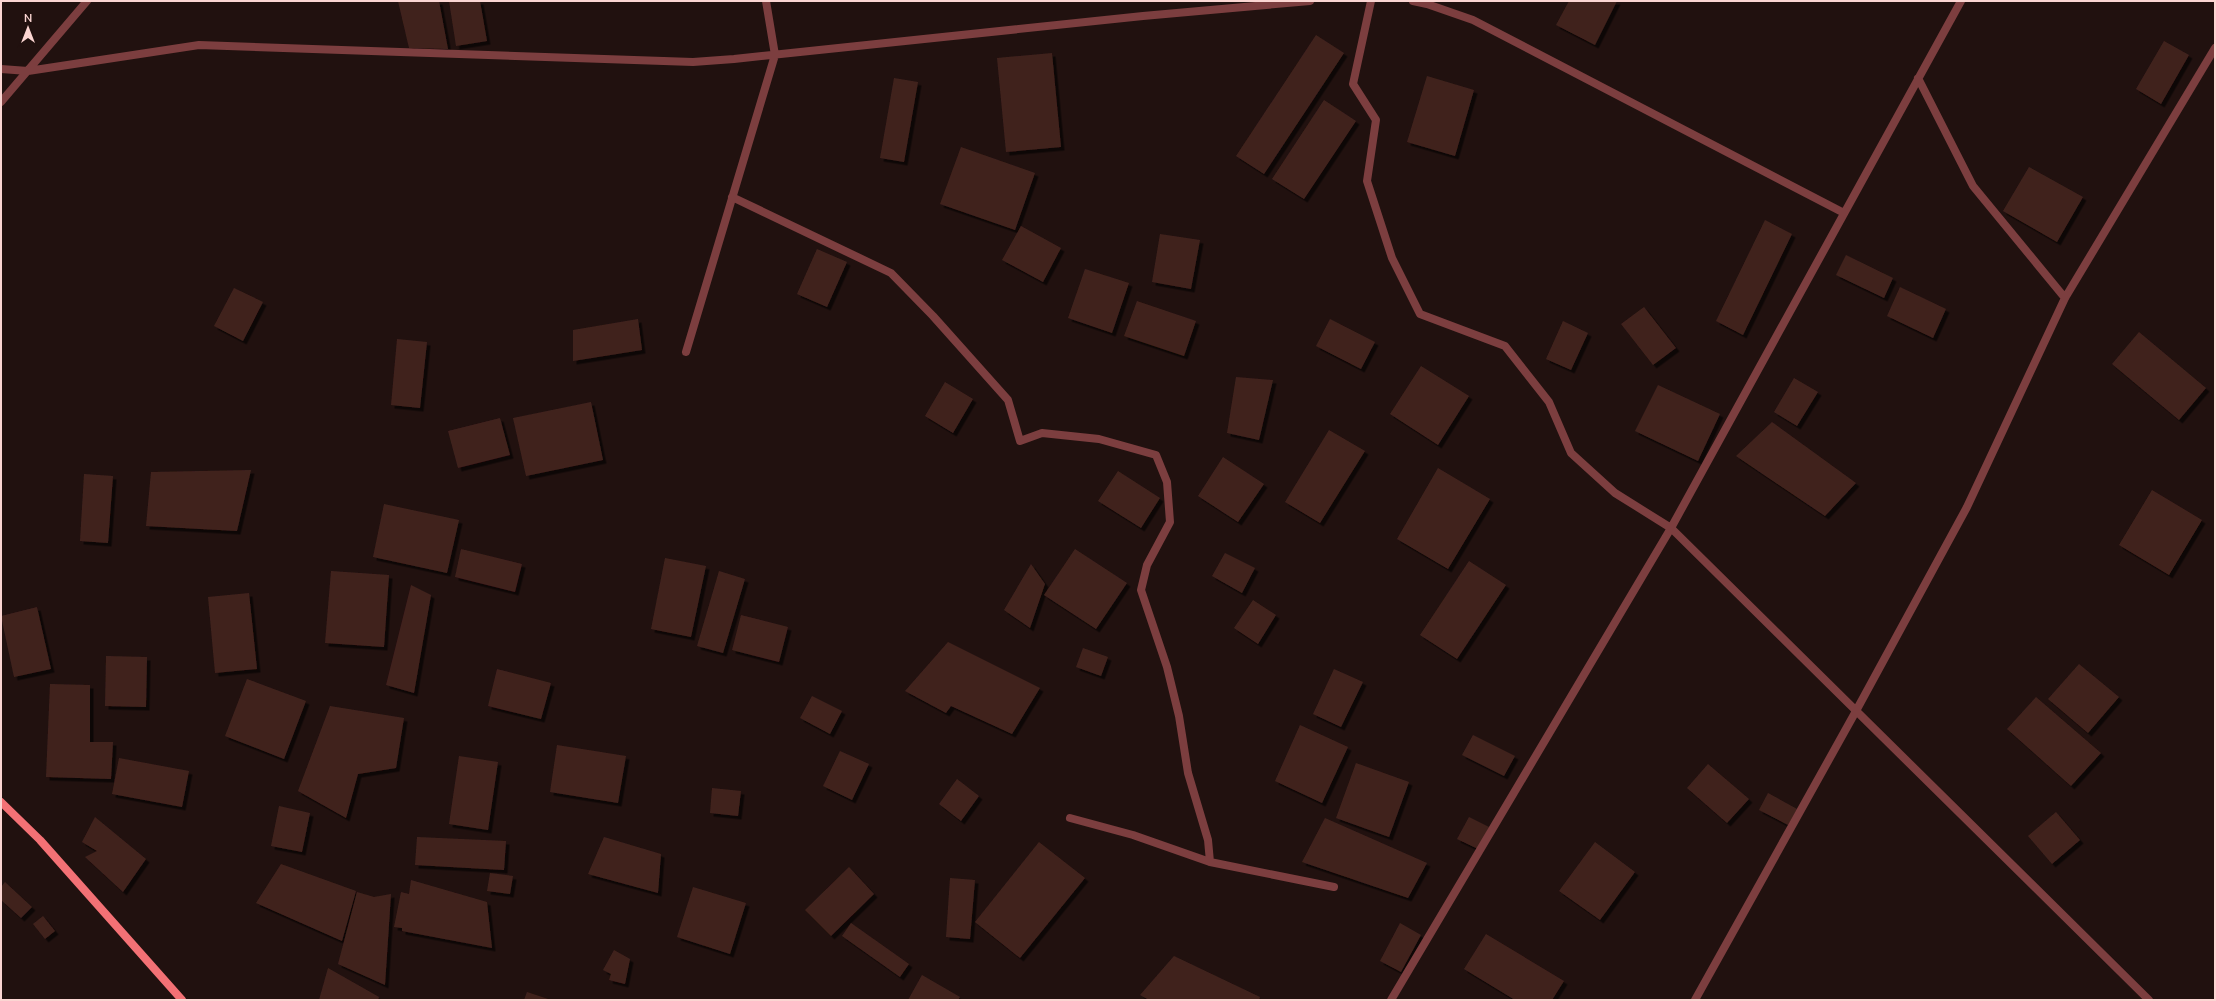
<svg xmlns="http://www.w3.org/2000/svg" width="2216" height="1001" viewBox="0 0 2216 1001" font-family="'Nunito Sans',sans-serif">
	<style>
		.building { fill: #40221d; filter: url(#shadow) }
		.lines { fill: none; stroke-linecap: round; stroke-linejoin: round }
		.street { stroke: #7c3e3f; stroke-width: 8 }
		.secondary { stroke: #f37175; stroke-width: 8 }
	</style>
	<defs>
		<filter id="shadow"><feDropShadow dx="3.5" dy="3.5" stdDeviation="0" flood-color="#0009"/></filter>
	</defs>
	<rect width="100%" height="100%" fill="#21110f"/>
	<!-- building -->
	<path class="building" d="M398,1H439L448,49L409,48Z
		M449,1H480L487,41L456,46Z
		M1569,1H1617L1595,45L1556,25Z
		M1316,35L1344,53L1264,174L1236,156Z
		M2164,41L2189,55L2161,104L2136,89Z
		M1052,53L1061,147L1006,152L997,58Z
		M1427,76L1474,90L1455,156L1407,142Z
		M894,78L918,82L904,162L880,158Z
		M1324,100L1356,121L1304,199L1272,179Z
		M961,147L1035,173L1015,230L940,204Z
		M2029,167L2083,197L2057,242L2003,211Z
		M1765,220L1792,234L1743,335L1716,321Z
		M1021,226L1061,248L1043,282L1002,260Z
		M1160,234L1200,240L1191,289L1152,282Z
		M817,249L847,262L827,307L797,294Z
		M1846,255L1893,278L1884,298L1836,275Z
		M1085,269L1129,283L1112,333L1068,318Z
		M1900,287L1946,309L1933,338L1887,316Z
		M234,288L263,302L243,341L214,326Z
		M1137,301L1196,321L1184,356L1124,336Z
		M1644,307L1676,348L1653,365L1621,324Z
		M638,319L642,350L573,361V330Z
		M1330,319L1375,342L1361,369L1316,346Z
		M1563,321L1588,333L1571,370L1546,359Z
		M2139,332L2206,388L2179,420L2112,364Z
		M397,339L427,342L420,408L391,405Z
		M1421,366L1469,396L1438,445L1390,414Z
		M1236,377L1273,380L1259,440L1227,433Z
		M1794,378L1818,392L1797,426L1774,412Z
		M945,382L973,399L953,433L925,416Z
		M1658,385L1720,414L1698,461L1635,431Z
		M591,402L603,460L526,476L513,418Z
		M500,418L510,455L458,468L448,431Z
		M1772,422L1856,483L1825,516L1736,456Z
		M1329,430L1365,451L1320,523L1285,502Z
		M1223,457L1264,484L1238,522L1198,496Z
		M1438,468L1490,499L1448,569L1397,539Z
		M251,470L237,531L146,526L151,472Z
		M1118,471L1160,498L1141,528L1098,501Z
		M84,474L113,476L108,543L80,541Z
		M2152,490L2202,520L2169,575L2119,545Z
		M384,504L459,520L447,573L373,557Z
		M461,549L522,564L515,592L455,577Z
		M1075,549L1127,583L1096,629L1044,595Z
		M1225,553L1255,568L1242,593L1212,576Z
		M665,558L706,566L691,637L651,629Z
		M1469,561L1506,585L1457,659L1420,635Z
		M1031,564L1045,584L1030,628L1004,610Z
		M331,571L389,575L384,647L325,643Z
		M719,571L745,579L723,653L697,646Z
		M411,585L431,595L414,693L386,685Z
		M249,593L257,669L215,673L208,597Z
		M1253,600L1276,615L1258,644L1234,628Z
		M37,607L51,669L14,677L1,616Z
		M741,615L788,627L779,662L732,650Z
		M948,642L1040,688L1012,734L951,706L946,713L905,691Z
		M1083,648L1108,657L1101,676L1076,667Z
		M106,656L147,657L146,707L105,706Z
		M2079,664L2119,697L2088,733L2048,699Z
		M497,669L551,683L541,719L488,706Z
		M1334,669L1363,682L1341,727L1313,714Z
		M247,679L306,701L284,759L225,736Z
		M50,684L90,685V742H113L111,779L46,777Z
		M812,696L842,711L830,734L800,718Z
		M2036,697L2101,753L2071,786L2007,729Z
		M330,706L404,718L396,768L358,774L346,818L298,791Z
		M1300,725L1348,747L1322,803L1275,781Z
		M1473,735L1515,756L1504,776L1462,755Z
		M557,745L626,756L618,803L550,792Z
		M840,751L869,764L852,800L823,786Z
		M459,756L498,762L488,830L449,824Z
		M119,758L189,771L182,807L112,794Z
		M1356,763L1409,782L1389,837L1336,818Z
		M1708,764L1749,799L1727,823L1687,788Z
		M957,779L979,796L961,821L939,804Z
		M712,788L741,791L738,816L710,813Z
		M1768,793L1797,809L1788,825L1759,810Z
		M279,806L310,813L302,852L271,846Z
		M2056,812L2080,840L2052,864L2028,836Z
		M95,817L146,859L123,892L85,857L97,851L82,842Z
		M1469,817L1489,827L1478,849L1457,839Z
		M1325,818L1427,863L1408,898L1302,862Z
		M417,837L506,841L504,870L415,865Z
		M604,837L661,854L658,893L588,874Z
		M1039,842L1085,878L1020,958L975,922Z
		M1595,842L1635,872L1600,920L1559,891Z
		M281,864L356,891L342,941L256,903Z
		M849,867L874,894L831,936L805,910Z
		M490,873L513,876L510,894L487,891Z
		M950,878L975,880L970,939L946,937Z
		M411,880L487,902L492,948L402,931V928L394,927L401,892L409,894Z
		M5,882L32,907L21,918L1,900V887Z
		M693,887L746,903L730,954L677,937Z
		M357,892L374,897L391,894L385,985L338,964Z
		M43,916L55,931L45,939L33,924Z
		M851,923L909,964L900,977L842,936Z
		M1400,923L1421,935L1401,972L1380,961Z
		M1486,934L1564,981L1552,1000H1515L1464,969Z
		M614,950L630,959L625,984L609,980L611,974L603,970Z
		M1174,956L1260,997L1259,1000H1149L1140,995Z
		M328,968L379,997L378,1000H319Z
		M922,975L960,997L958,1000H908Z
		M527,992L551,1000H524Z"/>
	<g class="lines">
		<!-- street -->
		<path class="street" d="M1371,1L1353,84L1376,120L1367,181L1392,258L1420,314L1505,346L1549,402L1571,453L1615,493L1671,528L2149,1000
			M1413,1L1427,4L1473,20L1844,213
			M1,69L28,71L199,45L693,62L734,59L1143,16L1310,1
			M1918,78L1973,186L2065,298
			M1,102L87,1
			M732,197L891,273L933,316L1008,400L1020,441L1042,433L1099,439L1156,455L1167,482L1170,522L1147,565L1141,590L1167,667L1179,716L1188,773L1208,840L1210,862
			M686,352L775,55L766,1
			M1070,818L1133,835L1210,862L1334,887
			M1391,1000L1671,528L1961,1
			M1695,1000L1856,711L1967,507L2065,298L2215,48"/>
		<!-- secondary -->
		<path class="secondary" d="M1,802L40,840L182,1000"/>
	</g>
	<!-- border -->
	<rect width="2216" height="1001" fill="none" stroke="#fbd5d2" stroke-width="4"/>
	<!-- north arrow -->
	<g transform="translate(28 28)" stroke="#21110f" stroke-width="3" paint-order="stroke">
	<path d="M0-3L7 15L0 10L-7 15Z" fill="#fbd5d2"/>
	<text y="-6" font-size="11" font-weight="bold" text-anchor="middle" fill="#fbd5d2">N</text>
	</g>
</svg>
